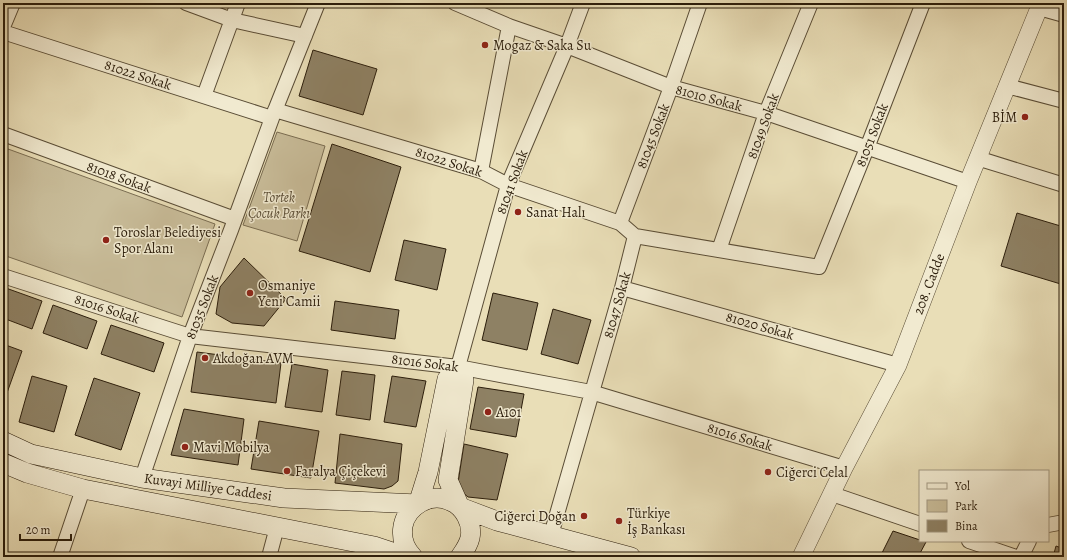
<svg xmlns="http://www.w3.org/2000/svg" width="1067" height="560" viewBox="0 0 1067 560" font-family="Alegreya,serif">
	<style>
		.green { fill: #c9bd9a; stroke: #7a6d52 }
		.building { fill: #8e8164; stroke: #2b1d0b }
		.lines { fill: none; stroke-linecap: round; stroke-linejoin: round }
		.minor-casing { stroke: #5a4d36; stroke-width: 16 }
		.tertiary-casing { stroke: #5a4d36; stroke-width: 18 }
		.secondary-casing { stroke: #2b1d0b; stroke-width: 20 }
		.minor { stroke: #f1ead0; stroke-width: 14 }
		.tertiary { stroke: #f1ead0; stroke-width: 17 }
		.secondary { stroke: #f1ead0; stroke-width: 19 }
		.poi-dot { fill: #8f2418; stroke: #f1ead0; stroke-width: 1.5 }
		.labels { text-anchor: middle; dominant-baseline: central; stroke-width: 3; stroke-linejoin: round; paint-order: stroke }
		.poi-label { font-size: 14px; fill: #2b1d0b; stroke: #f1ead0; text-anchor: start }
		.street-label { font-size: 14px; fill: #2b1d0b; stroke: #f1ead0 }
		.park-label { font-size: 14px; font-style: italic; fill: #5a4d36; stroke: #f1ead0 }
	</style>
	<rect width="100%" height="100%" fill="#e9deb7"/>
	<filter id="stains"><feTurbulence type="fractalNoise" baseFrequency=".005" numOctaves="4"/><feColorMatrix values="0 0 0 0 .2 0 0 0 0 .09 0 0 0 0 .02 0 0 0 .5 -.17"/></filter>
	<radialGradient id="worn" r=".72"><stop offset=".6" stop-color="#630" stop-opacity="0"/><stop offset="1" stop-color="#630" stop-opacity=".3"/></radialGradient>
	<!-- green -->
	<path class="green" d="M277,132L325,146L297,241L243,225Z
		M8,149L215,224L182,317L3,255V160Z"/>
	<!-- building -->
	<path class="building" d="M313,50L377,69L363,115L299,96Z
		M332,144L401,167L370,272L299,251Z
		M1017,213L1064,227V285L1001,266Z
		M404,240L446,249L437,290L395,280Z
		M244,258L286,299L264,326L232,323L216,314L220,287Z
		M3,287L42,301L32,329L3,318Z
		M493,293L538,303L527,350L482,340Z
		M335,301L399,310L395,339L331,330Z
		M53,305L97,321L87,349L43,333Z
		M553,309L591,320L578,364L541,354Z
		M111,325L164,343L154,372L101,354Z
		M3,344L22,351L3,404Z
		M197,352L281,363L276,403L191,392Z
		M292,364L328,370L322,412L285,407Z
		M342,371L375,375L370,420L336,415Z
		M32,376L67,386L54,432L19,422Z
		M392,376L426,381L416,427L384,422Z
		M94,378L140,393L121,450L75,435Z
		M478,387L524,394L516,437L470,429Z
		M184,409L244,419L238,465L171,455Z
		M259,421L319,431L311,478L251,469Z
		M340,434L402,444L398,481L392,486L384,489L335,483Z
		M464,444L508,454L497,500L468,497L461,491L458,483Z
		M893,531L926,542L918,557H880Z
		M1056,546L1064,549V557H1053Z"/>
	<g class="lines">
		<!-- minor casing -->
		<g class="minor-casing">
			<path id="minor" d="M186,3L232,20L305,36
				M455,3L509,26L567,46L671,87L766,113L968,182
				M1039,8L1064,15
				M3,27L13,3
				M3,32L272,118
				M1007,86L1064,101
				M204,96L238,3
				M275,110L481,171L508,185L620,223L635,236L622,288L551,535
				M3,134L235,219
				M977,158L1064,185
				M481,171L509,26
				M620,223L671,87L700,3
				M635,236L819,267L867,148L923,3
				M719,250L766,113L811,3
				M3,276L190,336L458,367L591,392L844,468
				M622,288L898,365
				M458,367L508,185L567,46L583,3
				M142,478L190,336L231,230L272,118L318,3
				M832,494L920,524
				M1048,525L1064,522
				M969,541L1016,557
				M60,557L83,489
				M269,557L277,527
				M1021,557L1029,541"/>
		</g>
		<!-- tertiary casing -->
		<g class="tertiary-casing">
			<path id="tertiary" d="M801,557L844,468L898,365L968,182L1041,3"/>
		</g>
		<!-- secondary casing -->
		<g class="secondary-casing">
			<path id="secondary" d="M3,441L31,454L142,478L284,498L418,504L428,472L447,379L458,367L464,380L448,480L460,507L497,521L631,557
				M3,463L27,473L83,489L374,546L407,557
				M413,557C405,549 401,538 403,526C407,506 430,492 450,501C464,506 473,524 470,538C468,546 464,551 460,557"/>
		</g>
		<!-- minor -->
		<use href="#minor" class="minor"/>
		<!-- tertiary -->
		<use href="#tertiary" class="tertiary"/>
		<!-- secondary -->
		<use href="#secondary" class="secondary"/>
	</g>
	<!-- markers -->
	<g class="poi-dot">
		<circle cx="485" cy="45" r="4"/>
		<circle cx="1025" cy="117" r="4"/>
		<circle cx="518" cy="212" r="4"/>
		<circle cx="106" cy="240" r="4"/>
		<circle cx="250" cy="293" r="4"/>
		<circle cx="205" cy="358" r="4"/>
		<circle cx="488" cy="412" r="4"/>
		<circle cx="185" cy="447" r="4"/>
		<circle cx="287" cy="471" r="4"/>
		<circle cx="768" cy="472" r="4"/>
		<circle cx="584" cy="516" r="4"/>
		<circle cx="619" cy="521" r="4"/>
	</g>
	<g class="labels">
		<!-- poi labels -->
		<g class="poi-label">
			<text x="493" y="45">Mogaz &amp; Saka Su</text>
			<text x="1017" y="117" text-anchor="end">BİM</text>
			<text x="526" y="212">Sanat Halı</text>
			<text x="114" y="232">Toroslar Belediyesi<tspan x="114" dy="16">Spor Alanı</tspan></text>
			<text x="258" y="285">Osmaniye<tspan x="258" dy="16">Yeni Camii</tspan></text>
			<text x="213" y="358">Akdoğan AVM</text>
			<text x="496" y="412">A101</text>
			<text x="193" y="447">Mavi Mobilya</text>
			<text x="295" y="471">Faralya Çiçekevi</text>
			<text x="776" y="472">Ciğerci Celal</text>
			<text x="627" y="513">Türkiye<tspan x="627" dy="16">İş Bankası</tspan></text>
			<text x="576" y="516" text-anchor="end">Ciğerci Doğan</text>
		</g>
		<!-- street labels -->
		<g class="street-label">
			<text transform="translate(138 75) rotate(18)">81022 Sokak</text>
			<text transform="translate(709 98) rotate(15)">81010 Sokak</text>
			<text transform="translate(763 126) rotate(-70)">81049 Sokak</text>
			<text transform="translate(872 135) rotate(-69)">81051 Sokak</text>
			<text transform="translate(653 136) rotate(-69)">81045 Sokak</text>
			<text transform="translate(449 162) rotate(18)">81022 Sokak</text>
			<text transform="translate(119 177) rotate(20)">81018 Sokak</text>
			<text transform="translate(512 182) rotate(-70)">81041 Sokak</text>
			<text transform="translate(929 284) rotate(-69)">208. Cadde</text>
			<text transform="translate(617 305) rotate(-74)">81047 Sokak</text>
			<text transform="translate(202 307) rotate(-69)">81035 Sokak</text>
			<text transform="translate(107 309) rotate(18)">81016 Sokak</text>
			<text transform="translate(760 326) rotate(16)">81020 Sokak</text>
			<text transform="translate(425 363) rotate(7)">81016 Sokak</text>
			<text transform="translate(740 437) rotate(17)">81016 Sokak</text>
			<text transform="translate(208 487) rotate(8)">Kuvayi Milliye Caddesi</text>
		</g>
		<!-- park labels -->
		<g class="park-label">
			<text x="279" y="197">Tortek<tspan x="279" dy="16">Çocuk Parkı</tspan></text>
		</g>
	</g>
	<!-- margin -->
	<rect width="1067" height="560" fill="none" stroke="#e9deb7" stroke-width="16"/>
	<rect x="4" y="4" width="1059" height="552" fill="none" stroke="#2b1d0b" stroke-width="2"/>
	<rect x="8" y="8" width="1051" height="544" fill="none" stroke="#2b1d0b"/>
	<!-- legend -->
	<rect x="919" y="470" width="130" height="72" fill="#f1ead0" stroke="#a29881"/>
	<rect x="927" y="483" width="20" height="6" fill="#f1ead0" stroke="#a29881"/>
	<text x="955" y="490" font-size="12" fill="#2b1d0b">Yol</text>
	<rect x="927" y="500" width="20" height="12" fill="#c9bd9a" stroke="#a29881"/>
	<text x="955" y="510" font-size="12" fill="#2b1d0b">Park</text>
	<rect x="927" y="520" width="20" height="12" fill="#8e8164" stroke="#a29881"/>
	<text x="955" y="530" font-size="12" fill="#2b1d0b">Bina</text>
	<!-- scale -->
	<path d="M20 534v6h51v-6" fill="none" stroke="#2b1d0b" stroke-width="2"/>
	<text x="26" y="534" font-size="12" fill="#2b1d0b" stroke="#f1ead0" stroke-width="3" paint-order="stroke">20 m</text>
	<rect width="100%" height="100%" filter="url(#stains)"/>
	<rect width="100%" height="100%" fill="url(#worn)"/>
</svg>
